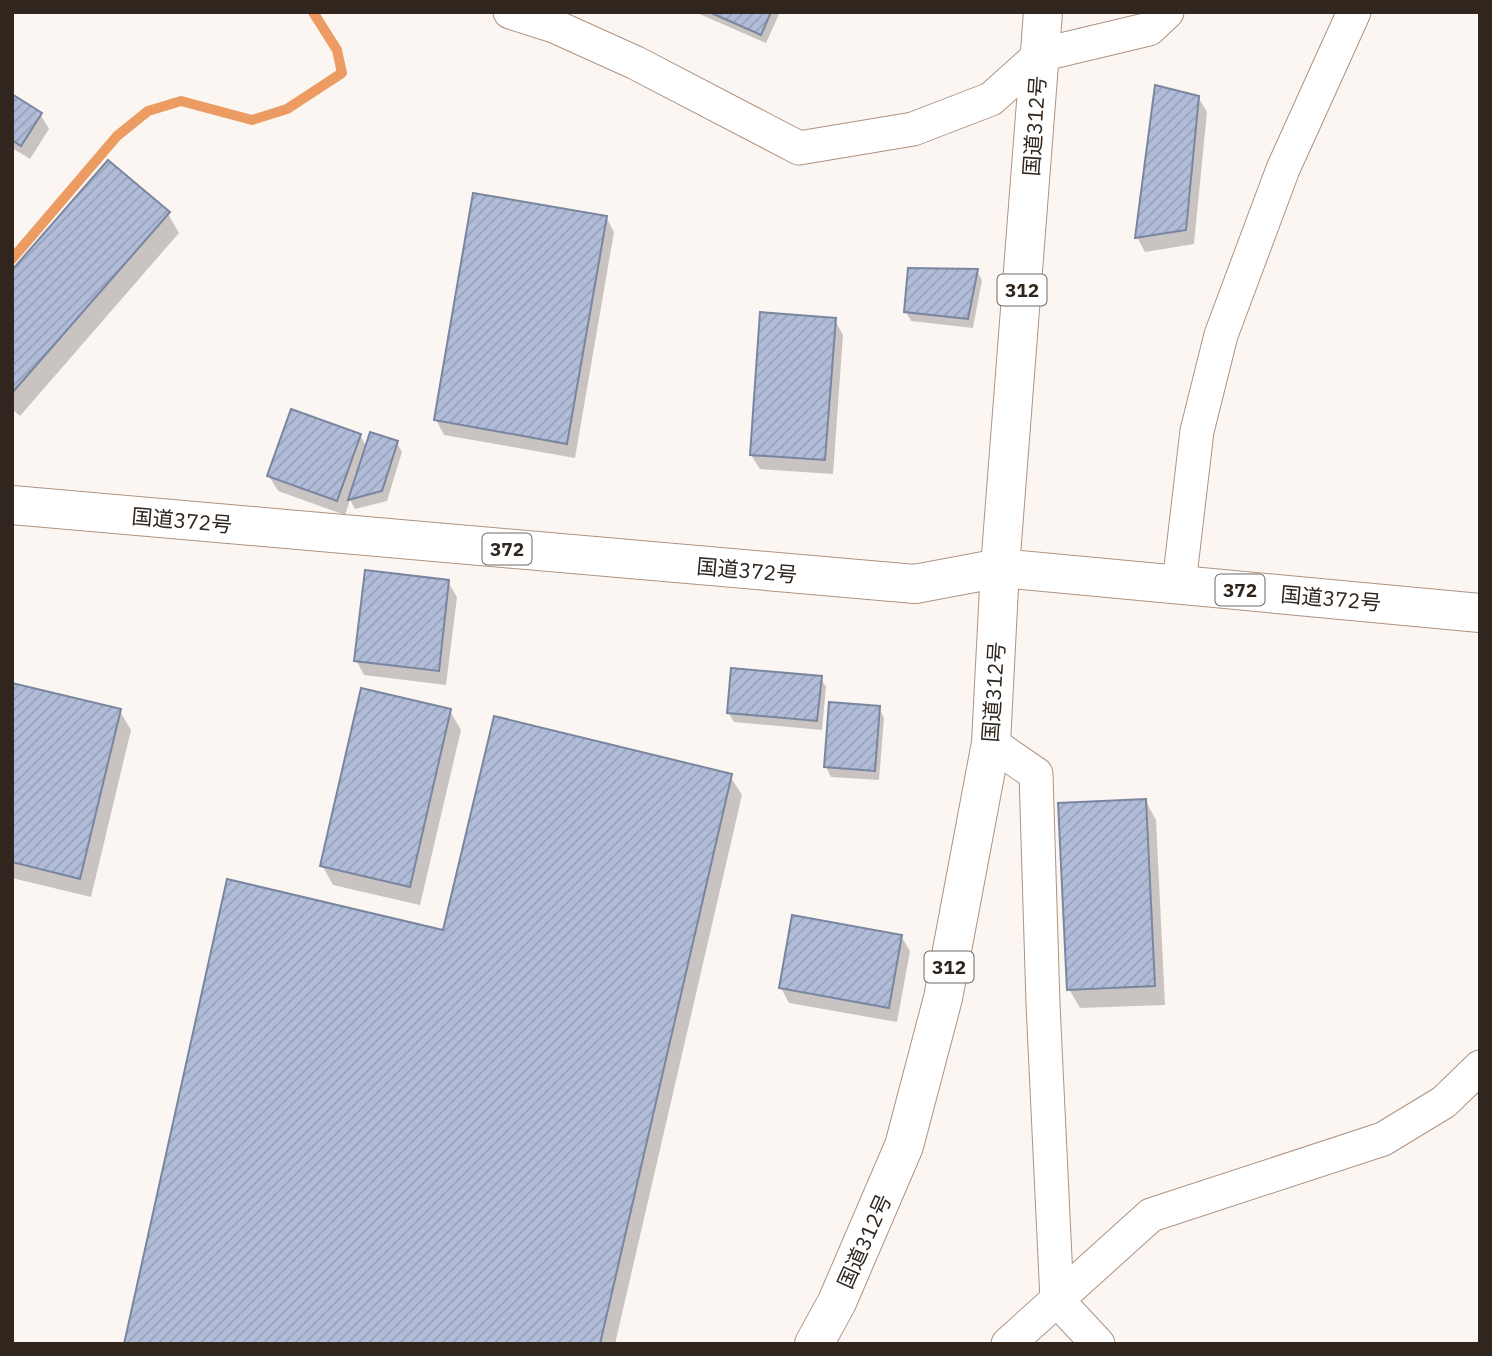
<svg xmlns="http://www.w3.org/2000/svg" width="1492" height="1356" viewBox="0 0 1492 1356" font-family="'IBM Plex Sans','Noto Sans JP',sans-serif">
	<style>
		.shadow { fill: #0003 }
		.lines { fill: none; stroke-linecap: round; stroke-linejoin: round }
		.stream { stroke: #ec9c62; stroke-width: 10 }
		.building { fill: url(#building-hatch); stroke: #7a86a0; stroke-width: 2 }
		.minor-casing { stroke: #ae9380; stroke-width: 35 }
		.trunk-casing { stroke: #ae9380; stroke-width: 40 }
		.minor { stroke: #fff; stroke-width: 33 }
		.trunk { stroke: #fff; stroke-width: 38 }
		.labels { text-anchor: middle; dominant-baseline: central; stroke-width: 5; stroke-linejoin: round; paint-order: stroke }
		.shield { fill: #fff; stroke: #6e6762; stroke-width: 2 }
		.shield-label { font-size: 19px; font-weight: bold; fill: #30261e }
		.street-label { font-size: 21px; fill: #30261e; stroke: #fff }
	</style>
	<defs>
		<pattern id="building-hatch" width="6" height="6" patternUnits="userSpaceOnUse" patternTransform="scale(1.75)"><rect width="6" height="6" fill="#b0bcd8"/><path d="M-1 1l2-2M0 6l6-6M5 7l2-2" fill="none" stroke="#98a1b9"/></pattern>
	</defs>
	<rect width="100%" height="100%" fill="#fcf6f2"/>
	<!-- shadow -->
	<path class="shadow" d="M695,12H780L766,43Z
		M12,96L40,114L49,129L30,159L12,148Z
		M1198,97L1207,112L1194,244L1145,252L1137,237Z
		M168,214L179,233L20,416L12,409V273Z
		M606,217L614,232L575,458L444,435L436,420Z
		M977,271L982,280L973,328L911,321L906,312Z
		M835,320L843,335L833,474L760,469L751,455Z
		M360,435L367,448L397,443L402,452L387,501L355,509L350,500L345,515L278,491L269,476Z
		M448,582L457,597L446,685L364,675L356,660Z
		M821,678L826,687L822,730L734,722L728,712Z
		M12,684L119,710L131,730L91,897L12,878Z
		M879,708L884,718L879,780L831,777L826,767Z
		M450,711L461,730L420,905L333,885L322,865Z
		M730,776L742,795L615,1344H126L444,932Z
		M1145,800L1156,820L1165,1005L1080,1008L1069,989Z
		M901,936L910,951L897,1022L789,1003L781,988Z"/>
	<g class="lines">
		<!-- stream -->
		<path class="stream" d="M12,259L117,136L148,111L181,101L252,120L287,109L342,73L337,50L313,12"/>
	</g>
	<!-- building -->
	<path class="building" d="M709,12H771L761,35Z
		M1155,85L1199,96L1186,230L1135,238Z
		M12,94L42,113L21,146L12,140Z
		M108,160L170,212L12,393V270Z
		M473,193L607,216L567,444L434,420Z
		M908,268L978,269L968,319L904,312Z
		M760,312L836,318L825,460L750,455Z
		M291,409L361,434L337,501L267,476Z
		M370,432L398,441L382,491L348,500Z
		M365,570L449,580L439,671L354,661Z
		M731,668L822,676L817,721L727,713Z
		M12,683L121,709L80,879L12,862Z
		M361,688L451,709L410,887L320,866Z
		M829,702L880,706L875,771L824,767Z
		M494,716L732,774L600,1344H124L227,879L443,930Z
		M1146,799L1155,986L1067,990L1058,803Z
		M792,915L902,935L889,1008L779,988Z"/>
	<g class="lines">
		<!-- minor casing -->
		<g class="minor-casing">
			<path id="minor" d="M510,12L554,26L636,63L799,148L913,129L991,99L1040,55L1149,29L1167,12
				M1179,584L1197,431L1221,335L1283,169L1354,12
				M991,743L1036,774L1043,1004L1057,1300L1098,1344
				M1008,1344L1151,1215L1383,1139L1444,1102L1480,1067"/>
		</g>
		<!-- trunk casing -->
		<g class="trunk-casing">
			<path id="trunk" d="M12,505L915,584L1000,568L1480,613
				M814,1344L837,1302L904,1146L943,998L991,743L1000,568L1043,12"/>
		</g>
		<!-- minor -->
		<use href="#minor" class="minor"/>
		<!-- trunk -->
		<use href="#trunk" class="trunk"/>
	</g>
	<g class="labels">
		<!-- shield labels -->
		<g class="shield">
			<rect x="997.5" y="274.5" width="49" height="31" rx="5"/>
			<rect x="482.5" y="533.5" width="49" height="31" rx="5"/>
			<rect x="1215.5" y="574.5" width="49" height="31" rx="5"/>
			<rect x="924.5" y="951.5" width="49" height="31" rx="5"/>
		</g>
		<g class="shield-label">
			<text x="1022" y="290">312</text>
			<text x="507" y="549">372</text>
			<text x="1240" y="590">372</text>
			<text x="949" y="967">312</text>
		</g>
		<!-- street labels -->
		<g class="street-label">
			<text transform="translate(1034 126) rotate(-86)">国道312号</text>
			<text transform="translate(182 520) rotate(5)">国道372号</text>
			<text transform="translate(747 570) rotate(5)">国道372号</text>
			<text transform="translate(1331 598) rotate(5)">国道372号</text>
			<text transform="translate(993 692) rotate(-86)">国道312号</text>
			<text transform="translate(864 1241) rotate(-66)">国道312号</text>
		</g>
	</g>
	<!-- border -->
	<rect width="1492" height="1356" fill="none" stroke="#30261e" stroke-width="28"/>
</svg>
